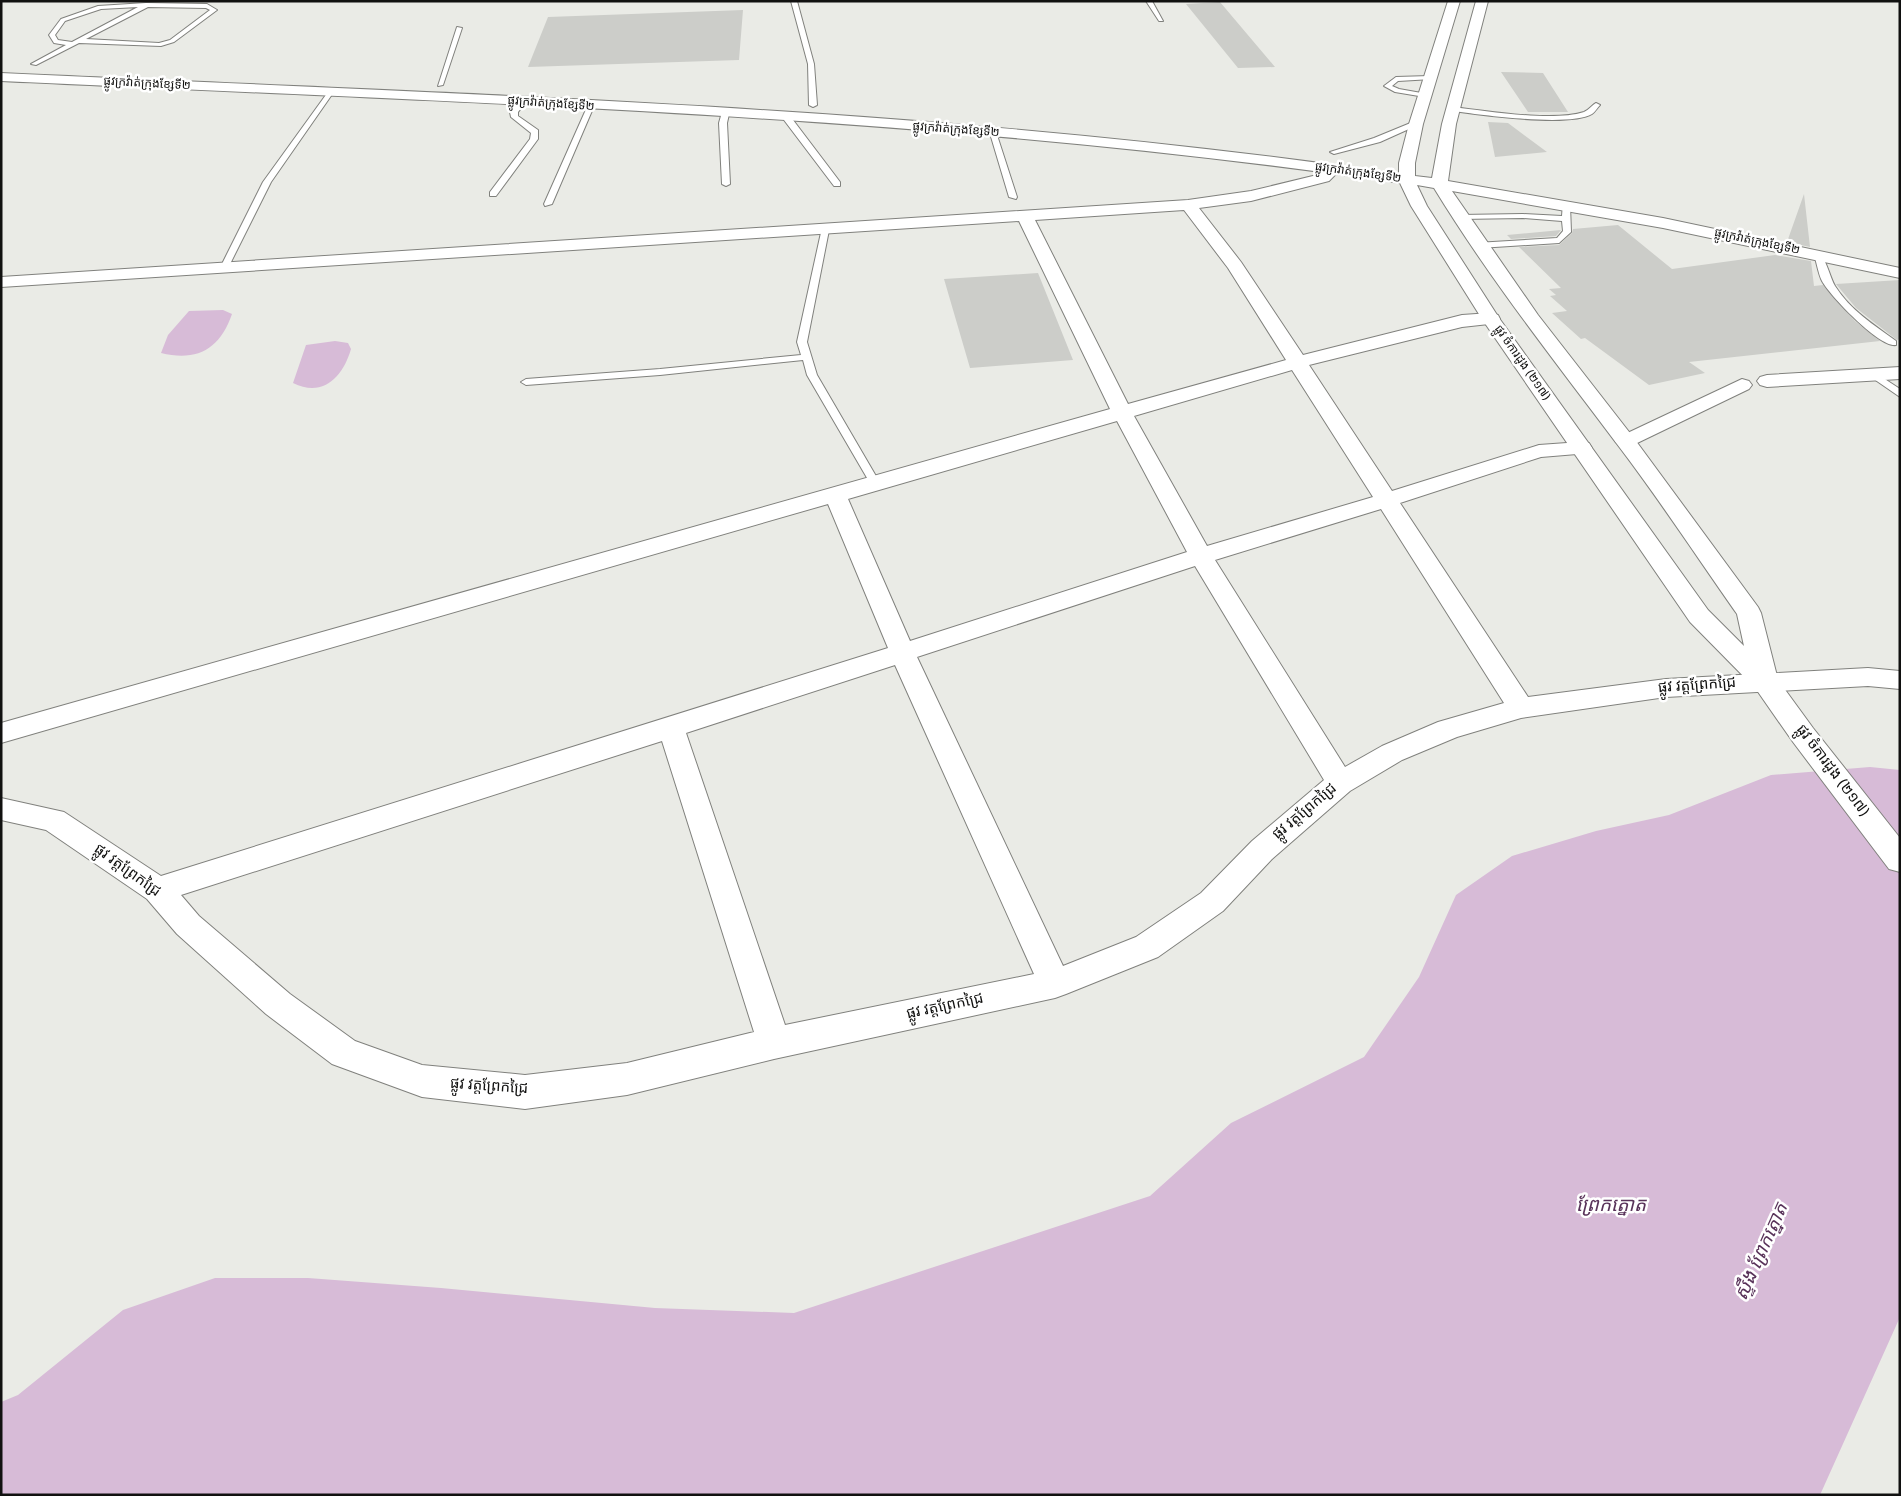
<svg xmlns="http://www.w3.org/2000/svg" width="1901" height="1496" viewBox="0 0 1901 1496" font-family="Overpass,'Noto Sans Khmer',sans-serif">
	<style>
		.water { fill: #d7bbd7 }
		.building { fill: #cccdc9 }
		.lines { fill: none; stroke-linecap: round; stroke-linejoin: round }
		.service-casing { stroke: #80817d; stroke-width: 2 }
		.minor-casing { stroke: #80817d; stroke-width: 2 }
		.primary-casing { stroke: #80817d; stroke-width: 2 }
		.service { fill: #fff; fill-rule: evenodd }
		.minor { fill: #fff; fill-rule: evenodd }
		.primary { fill: #fff; fill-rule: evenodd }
		.labels { text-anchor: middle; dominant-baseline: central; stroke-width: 5; stroke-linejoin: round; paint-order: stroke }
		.far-street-label { font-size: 12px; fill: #111110; stroke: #fff }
		.street-label { font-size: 15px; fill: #111110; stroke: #fff }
		.near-water-label { font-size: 19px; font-style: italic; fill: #59335a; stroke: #fff }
	</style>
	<rect width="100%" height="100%" fill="#eaebe6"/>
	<!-- water -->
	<path class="water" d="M223,310L232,314C220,349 197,362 161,353L168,335L189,311Z
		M335,341L348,343L351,349C343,377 323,398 293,383L306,345Z
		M1870,767L1900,770V1317L1820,1495H1V1402L18,1395L123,1310L215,1278H308L441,1288L655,1308L794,1313L1150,1196L1231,1123L1364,1057L1419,977L1456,895L1512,856L1596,831L1669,815L1771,775Z"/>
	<!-- building -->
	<path class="building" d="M1220,2L1275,67L1238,68L1186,4Z
		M743,10L739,60L528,67L548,17Z
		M1501,72L1543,73L1568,112H1528Z
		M1488,122L1508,123L1547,152L1495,157Z
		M1804,194L1810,247L1787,242Z
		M1618,225L1672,269L1775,255L1811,261L1814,286L1823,285L1855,321L1880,341L1689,362L1705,373L1649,385L1585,338L1581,339L1552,313L1567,311L1550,296L1556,295L1549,289L1561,288L1519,247L1559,245L1572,233L1573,229Z
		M1561,230L1556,236L1511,239L1507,235Z
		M1038,273L1073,360L970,368L944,279Z
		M1900,280V339L1897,340L1856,308L1836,284Z"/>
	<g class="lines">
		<!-- service casing -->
		<g class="service-casing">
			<path id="service" d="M791,1H797L814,64L817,105L813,107L809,105L808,64Z
				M1146,1H1152L1163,21H1159Z
				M146,3L207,4L217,10L174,42L161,46L79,43L36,65L31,64L66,45L54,43L49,35L61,19L98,6ZM138,7L72,42L58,40L55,35L65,21L101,9ZM148,7L206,8L210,10L170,40L159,43L86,39Z
				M457,27L462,28L443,85L438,86Z
				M1430,76L1433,78L1432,79L1398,81L1392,86L1399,89L1427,94L1428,95L1425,97L1395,92L1384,86L1396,77Z
				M328,92L333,93L271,182L228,268L221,270L220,268L263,182Z
				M522,100L527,101L518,112V116L538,130V139L496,196H490V192L530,139L531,133L511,117L510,112Z
				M1596,103L1600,105C1597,108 1595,112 1592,114C1570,127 1481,115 1453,111L1449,109L1453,107C1487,111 1553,122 1584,112C1589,110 1592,105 1596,103Z
				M588,105L594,106L552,204L545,206L544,204Z
				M722,112L729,114L727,123L730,184L726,186L722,184L719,123Z
				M784,116H790L840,182V186H834L784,120Z
				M1413,122L1420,124L1380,142L1334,154L1330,152L1374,138Z
				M989,130L996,132L1017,197L1016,199L1009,197Z
				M1563,203L1570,205L1571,232L1559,243L1479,248L1476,247V243L1557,238L1563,231L1562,221L1523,218L1460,219L1456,217L1460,215L1523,214L1562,216Z
				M822,228L829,230L807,342L817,375L880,483L879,485L875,486L870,483L807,375L803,360L660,375L526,385L521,382L526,379L660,369L801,355L797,342Z
				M1818,252C1825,255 1830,278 1835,286C1850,310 1874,325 1896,341V345C1880,348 1830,296 1822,281C1818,273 1817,263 1814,255Z
				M1874,372L1900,389V397L1871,377L1869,375Z"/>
		</g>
		<!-- minor casing -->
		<g class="minor-casing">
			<path id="minor" d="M1333,164L1338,166L1341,169L1329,181L1251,201L1199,208L1241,262L1303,355L1462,315L1491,313L1498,315L1500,319L1498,323L1462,327L1309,365L1392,491L1539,445L1581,442L1589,443L1592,448L1589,453L1541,457L1400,503L1528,697L1666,679L1868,668L1900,671V689L1868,686L1666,697L1521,718L1457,737L1402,760L1350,791L1272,859L1223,911L1158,957L1066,994L1055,998L774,1059L627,1095L525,1109L422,1097L332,1064L266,1014L177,934L147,899L46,830L1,820V798L64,812L161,876L888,648L828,504L1,743V723L1110,409L1019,221L1,287V277L1188,200L1251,191L1317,175L1328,166ZM1184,210L1228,268L1286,360L1128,404L1035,220ZM1292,370L1373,497L1207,546L1134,416ZM1117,421L1187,552L910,641L848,499ZM1381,509L1504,703L1438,722L1382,746L1345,767L1215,560ZM1195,566L1324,780L1252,841L1201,893L1136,937L1063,966L917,657ZM895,665L1034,974L785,1025L686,733ZM662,741L754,1032L627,1063L525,1075L422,1065L355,1041L290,994L199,916L181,895Z
				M1900,367V379L1767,387L1760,385L1757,381L1760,377L1767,375Z
				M1742,379L1749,381L1752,385L1749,389L1633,445L1626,447L1619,445L1615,441L1619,437Z"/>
		</g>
		<!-- primary casing -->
		<g class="primary-casing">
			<path id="primary" d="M1448,1H1460L1423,124L1415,163V176L1432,178L1442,124L1476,1H1488L1456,124L1448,181L1663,218L1900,268V278L1663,228L1452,191L1538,315L1633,437L1758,607L1761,613L1778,680L1813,728L1900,838V872L1889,869L1793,742L1756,689L1690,622L1482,319L1411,206L1400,183C937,115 468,103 1,81V73C467,95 937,106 1399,174V163L1409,124ZM1417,185L1434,188C1489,278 1554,360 1617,444C1659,499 1697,557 1737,614L1744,646L1708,610L1499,318L1427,206Z"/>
		</g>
		<!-- service -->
		<use href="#service" class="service"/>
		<!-- minor -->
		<use href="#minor" class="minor"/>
		<!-- primary -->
		<use href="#primary" class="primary"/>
	</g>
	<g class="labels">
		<!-- far-street labels -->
		<g class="far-street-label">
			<text transform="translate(147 84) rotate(3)">ផ្លូវក្រវ៉ាត់ក្រុងខ្សែទី២</text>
			<text transform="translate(551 104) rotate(4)">ផ្លូវក្រវ៉ាត់ក្រុងខ្សែទី២</text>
			<text transform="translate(956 130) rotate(4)">ផ្លូវក្រវ៉ាត់ក្រុងខ្សែទី២</text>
			<text transform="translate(1358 173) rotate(8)">ផ្លូវក្រវ៉ាត់ក្រុងខ្សែទី២</text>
			<text transform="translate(1757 242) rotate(12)">ផ្លូវក្រវ៉ាត់ក្រុងខ្សែទី២</text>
			<text transform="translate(1522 363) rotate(55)">ផ្លូវ ចំការដូង (២១៧)</text>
		</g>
		<!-- street labels -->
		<g class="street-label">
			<text transform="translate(1697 686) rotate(-4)">ផ្លូវ វត្តព្រែកជ្រៃ</text>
			<text transform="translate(1832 771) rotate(53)">ផ្លូវ ចំការដូង (២១៧)</text>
			<text transform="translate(1305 812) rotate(-40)">ផ្លូវ វត្តព្រែកជ្រៃ</text>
			<text transform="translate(127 871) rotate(36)">ផ្លូវ វត្តព្រែកជ្រៃ</text>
			<text transform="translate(945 1007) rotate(-12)">ផ្លូវ វត្តព្រែកជ្រៃ</text>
			<text transform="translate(489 1087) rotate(4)">ផ្លូវ វត្តព្រែកជ្រៃ</text>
		</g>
		<!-- near-water labels -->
		<g class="near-water-label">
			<text x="1611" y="1206">ព្រែកត្នោត</text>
			<text transform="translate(1762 1252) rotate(-66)">ស្ទឹង ព្រែកត្នោត</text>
		</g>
	</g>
	<!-- border -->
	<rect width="1901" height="1496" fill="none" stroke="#111110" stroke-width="5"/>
</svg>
